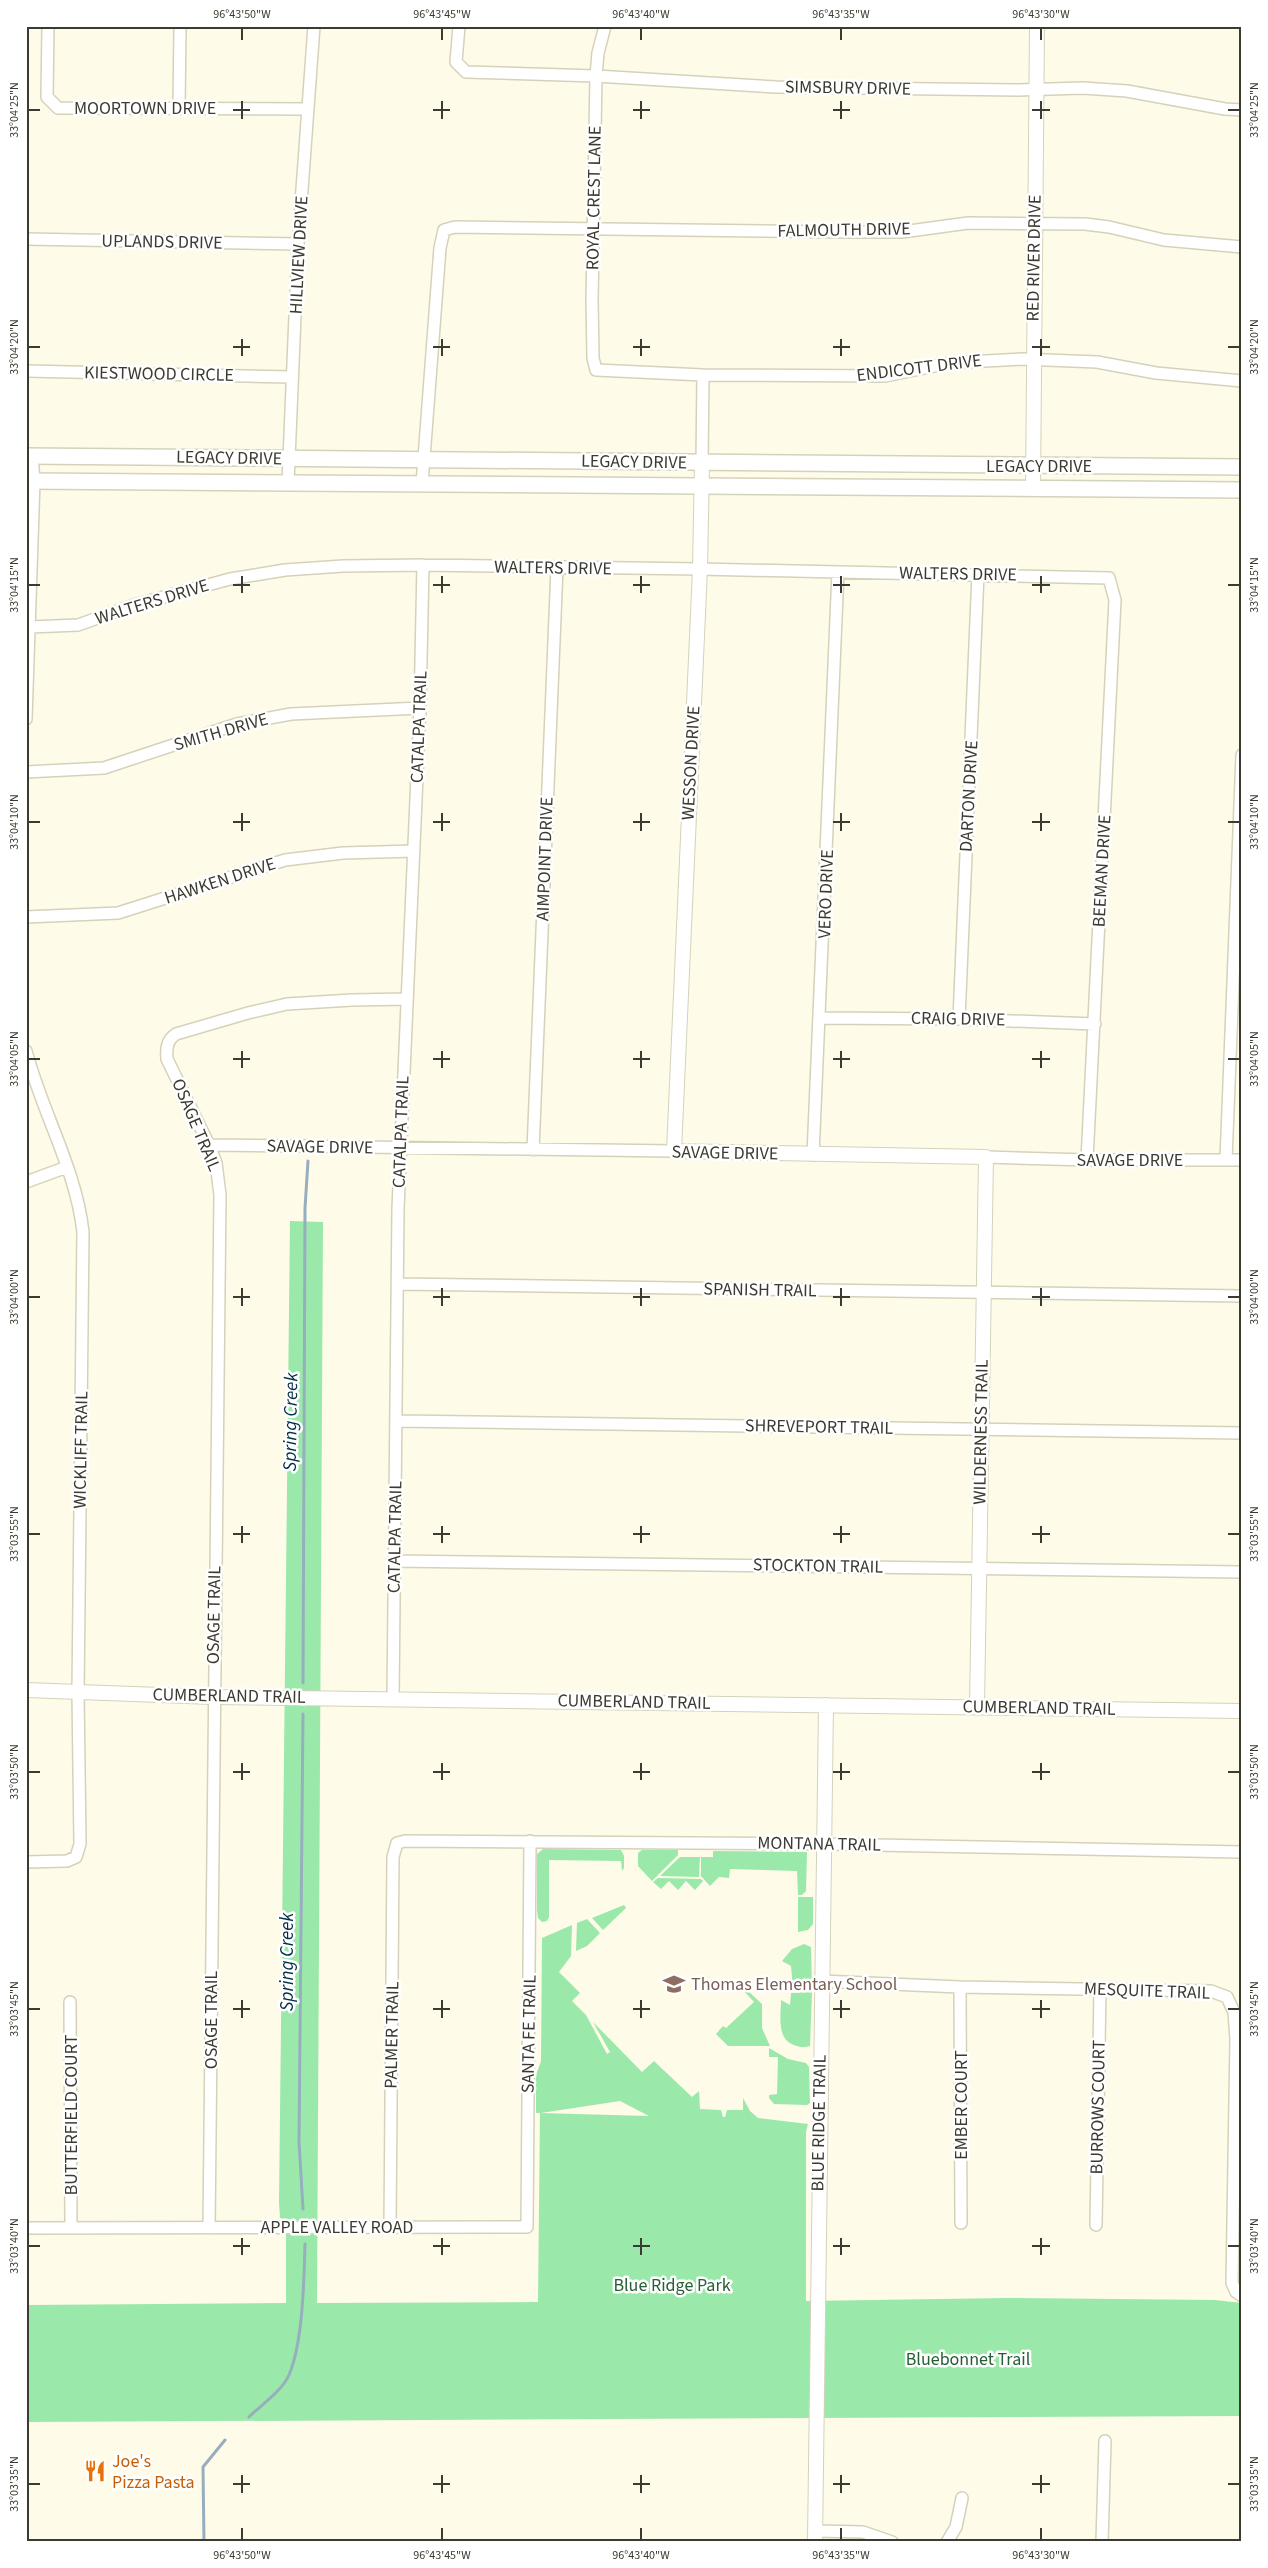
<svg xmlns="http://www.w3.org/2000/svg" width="1268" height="2568" viewBox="0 0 1268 2568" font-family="'Source Sans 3',sans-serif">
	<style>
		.green { fill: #9be9aa; fill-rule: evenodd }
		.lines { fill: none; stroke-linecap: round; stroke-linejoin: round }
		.stream { stroke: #96aebe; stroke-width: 3 }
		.minor-casing { stroke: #d5d2ba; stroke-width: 14 }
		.tertiary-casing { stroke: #d5d2ba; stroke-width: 16 }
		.secondary-casing { stroke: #d5d2ba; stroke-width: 18 }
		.minor { stroke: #fff; stroke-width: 11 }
		.tertiary { stroke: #fff; stroke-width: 14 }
		.secondary { stroke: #fff; stroke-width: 15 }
		.ticks { fill: none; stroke: #3c3b31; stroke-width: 2 }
		.labels { text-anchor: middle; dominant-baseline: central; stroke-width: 5; stroke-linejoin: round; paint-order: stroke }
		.street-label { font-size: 18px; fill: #3c3b31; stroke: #fff }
		.education-label { font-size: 18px; fill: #785e54; stroke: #fff; text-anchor: start }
		.park-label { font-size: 18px; fill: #246034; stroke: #fff }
		.food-label { font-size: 18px; fill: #c56008; stroke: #fff; text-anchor: start }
		.water-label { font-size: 19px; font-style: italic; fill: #032f47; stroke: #fff }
		.neatline { fill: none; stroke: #3c3b31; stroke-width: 2 }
		.ticks-label { font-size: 12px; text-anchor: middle; fill: #3c3b31 }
	</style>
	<rect width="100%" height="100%" fill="#fefbe8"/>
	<!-- green -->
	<path class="green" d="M290,1221L323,1222L317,2303L538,2302L540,2113H536V2075L541,2061L542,1938L572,1925L571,1956L559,1972L580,1993L572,2001L586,2015L607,2054L610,2052L593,2022L642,2072L654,2061L692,2097L699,2091L700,2109L721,2110L723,2117H725L727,2110H743V2098L750,2111L758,2118L808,2124L806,2132V2301L1007,2298L1215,2300L1242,2303V2416L26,2422V2305L286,2303V2222L282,2221L280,2217L279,2203ZM620,2101L649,2116L540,2113H541Z
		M543,1849L621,1850L624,1856V1868L622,1871L621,1861L549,1860V1917L547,1921L542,1922L538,1918L537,1911V1854Z
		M642,1850H678V1855L652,1881L638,1866V1853Z
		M713,1851L807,1852L806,1891L802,1895H798L797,1871L730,1869L729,1878L719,1877L710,1886L701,1876V1857H713Z
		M680,1857H700L699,1877L660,1876Z
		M658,1878L701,1879L703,1881L695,1890L686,1881L678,1890L669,1881L661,1889L653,1882Z
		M798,1897H813V1924L808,1930L798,1932Z
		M624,1905L626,1908L603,1930L592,1918Z
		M587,1919L600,1933L587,1946L576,1951L577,1923Z
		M804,1944L811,1947L812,1989H793L791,1966L782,1961L792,1949Z
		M746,1989L762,2004V2028L770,2046H728L716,2034L723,2026L726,2028L754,2002L743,1990Z
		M812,1992L810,2046C804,2048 799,2047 794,2045C776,2039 781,2015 781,2000L790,2005L791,1993Z
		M769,2048L788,2059L806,2063L809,2067L810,2103L807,2105L774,2104L769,2098V2095L777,2094L778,2057H769Z"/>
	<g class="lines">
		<!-- stream -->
		<path class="stream" d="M303,1683L305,1208L308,1161
			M303,1714L299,2142L303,2209
			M249,2417C261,2405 282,2391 289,2375C303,2342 304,2280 305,2244
			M204,2542L203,2467L225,2440"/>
		<!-- minor casing -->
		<g class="minor-casing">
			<path id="minor" d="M48,26L47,97L58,108L308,109
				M459,26L456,62L466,72L596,76L776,87L1018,90L1083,88L1127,91L1225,109L1242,110
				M605,26L598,53L596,76L592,300L593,358L596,370L703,375L885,376L949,363L1022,359L1097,362L1156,373L1242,381
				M179,108L180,26
				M26,239L298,244
				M26,371L292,377
				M702,463L703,375
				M288,483L298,244L314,26
				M422,484L440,248L444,230L455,227L851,232H902L968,223L1085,224L1109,227L1164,240L1242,247
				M30,627L78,625L134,605L230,579L285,570L343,566L423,565L700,569L1109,578L1115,600L1087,1160
				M26,719L34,481L32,456
				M26,772L104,768L237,724L291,714L420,708
				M26,917L118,913L285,860L343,853L414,851
				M821,1018L959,1019L1095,1024
				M959,1019L978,574
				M26,1051C42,1112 76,1169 83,1232L78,1693L80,1844L76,1857L67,1861L26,1862
				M209,1145L674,1151
				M533,1150L557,568
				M813,1155L838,572
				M986,1157L1087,1160H1242
				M1226,1160L1242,755
				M26,1182L67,1167
				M398,1284L1242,1296
				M397,1421L1242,1433
				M394,1561L1242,1572
				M393,1699L398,1209L420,708L423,565
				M821,1981L960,1987L1211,1991L1227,1997L1234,2012L1236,2039L1232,2283L1236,2292L1242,2296
				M960,1987L961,2223
				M70,2002L71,2228
				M1096,2225L1100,1989
				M26,2228L527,2227L530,1841
				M209,2228L220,1195L216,1163L209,1145L167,1059C166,1048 167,1040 176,1034L248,1013L287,1004L352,1000L407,999
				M390,2228L393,1857L397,1843L405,1841L824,1844L1242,1852
				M816,2531L863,2532L892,2542
				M947,2542L956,2527L962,2498
				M1102,2542L1105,2441"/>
		</g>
		<!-- tertiary casing -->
		<g class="tertiary-casing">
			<path id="tertiary" d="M702,463L700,569L674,1151L986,1157L977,1707
				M1033,489L1037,26
				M26,1690L213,1697L1242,1711
				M815,2542L826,1705"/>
		</g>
		<!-- secondary casing -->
		<g class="secondary-casing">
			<path id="secondary" d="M26,456L1242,467
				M26,481L1242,490"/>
		</g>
		<!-- minor -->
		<use href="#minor" class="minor"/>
		<!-- tertiary -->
		<use href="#tertiary" class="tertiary"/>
		<!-- secondary -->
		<use href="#secondary" class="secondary"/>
	</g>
	<!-- ticks -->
	<path class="ticks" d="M242,28V40M442,28V40M641,28V40M841,28V40M1041,28V40M242,101V119M442,101V119M641,101V119M841,101V119M1041,101V119M28,110H40M233,110H250M433,110H450M633,110H650M833,110H850M1032,110H1050M1228,110H1240M242,339V356M442,339V356M641,339V356M841,339V356M1041,339V356M28,347H40M233,347H250M433,347H450M633,347H650M833,347H850M1032,347H1050M1228,347H1240M242,576V593M442,576V593M641,576V593M841,576V593M1041,576V593M28,585H40M233,585H250M433,585H450M633,585H650M833,585H850M1032,585H1050M1228,585H1240M242,813V831M442,813V831M641,813V831M841,813V831M1041,813V831M28,822H40M233,822H250M433,822H450M633,822H650M833,822H850M1032,822H1050M1228,822H1240M242,1051V1068M442,1051V1068M641,1051V1068M841,1051V1068M1041,1051V1068M28,1059H40M233,1059H250M433,1059H450M633,1059H650M833,1059H850M1032,1059H1050M1228,1059H1240M242,1288V1306M442,1288V1306M641,1288V1306M841,1288V1306M1041,1288V1306M28,1297H40M233,1297H250M433,1297H450M633,1297H650M833,1297H850M1032,1297H1050M1228,1297H1240M242,1526V1543M442,1526V1543M641,1526V1543M841,1526V1543M1041,1526V1543M28,1534H40M233,1534H250M433,1534H450M633,1534H650M833,1534H850M1032,1534H1050M1228,1534H1240M242,1763V1780M442,1763V1780M641,1763V1780M841,1763V1780M1041,1763V1780M28,1772H40M233,1772H250M433,1772H450M633,1772H650M833,1772H850M1032,1772H1050M1228,1772H1240M242,2000V2018M442,2000V2018M641,2000V2018M841,2000V2018M1041,2000V2018M28,2009H40M233,2009H250M433,2009H450M633,2009H650M833,2009H850M1032,2009H1050M1228,2009H1240M242,2238V2255M442,2238V2255M641,2238V2255M841,2238V2255M1041,2238V2255M28,2246H40M233,2246H250M433,2246H450M633,2246H650M833,2246H850M1032,2246H1050M1228,2246H1240M242,2475V2493M442,2475V2493M641,2475V2493M841,2475V2493M1041,2475V2493M28,2484H40M233,2484H250M433,2484H450M633,2484H650M833,2484H850M1032,2484H1050M1228,2484H1240M242,2528V2540M442,2528V2540M641,2528V2540M841,2528V2540M1041,2528V2540"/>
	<!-- icons -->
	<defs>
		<g id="school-bare" transform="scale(1.725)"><path d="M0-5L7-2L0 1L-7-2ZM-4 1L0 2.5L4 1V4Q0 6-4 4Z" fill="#8d6e63" stroke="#fff" stroke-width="2.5" paint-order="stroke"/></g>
		<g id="restaurant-bare" transform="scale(1.725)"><path d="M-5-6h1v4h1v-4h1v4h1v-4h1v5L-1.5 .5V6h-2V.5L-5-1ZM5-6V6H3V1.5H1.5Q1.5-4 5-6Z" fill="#e8710a" stroke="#fff" stroke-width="2.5" paint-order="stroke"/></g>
	</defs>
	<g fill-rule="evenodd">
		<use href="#school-bare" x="674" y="1984"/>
		<use href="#restaurant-bare" x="95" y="2471"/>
	</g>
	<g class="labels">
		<!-- street labels -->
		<g class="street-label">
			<text transform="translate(848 88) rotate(1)">SIMSBURY DRIVE</text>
			<text x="145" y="108">MOORTOWN DRIVE</text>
			<text transform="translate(594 198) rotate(-89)">ROYAL CREST LANE</text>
			<text transform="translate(844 230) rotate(-1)">FALMOUTH DRIVE</text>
			<text transform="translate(162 242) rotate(1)">UPLANDS DRIVE</text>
			<text transform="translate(299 255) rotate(-87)">HILLVIEW DRIVE</text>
			<text transform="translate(1034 258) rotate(-89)">RED RIVER DRIVE</text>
			<text transform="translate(919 368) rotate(-7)">ENDICOTT DRIVE</text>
			<text transform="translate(159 374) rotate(1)">KIESTWOOD CIRCLE</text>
			<text transform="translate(229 458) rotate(1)">LEGACY DRIVE</text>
			<text transform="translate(634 462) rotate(1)">LEGACY DRIVE</text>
			<text x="1039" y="466">LEGACY DRIVE</text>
			<text transform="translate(553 568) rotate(1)">WALTERS DRIVE</text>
			<text transform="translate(958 574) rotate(1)">WALTERS DRIVE</text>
			<text transform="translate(152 602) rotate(-17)">WALTERS DRIVE</text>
			<text transform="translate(419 727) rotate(-88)">CATALPA TRAIL</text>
			<text transform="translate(221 732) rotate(-16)">SMITH DRIVE</text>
			<text transform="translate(691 763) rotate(-87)">WESSON DRIVE</text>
			<text transform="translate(969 796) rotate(-87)">DARTON DRIVE</text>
			<text transform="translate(545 859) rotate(-88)">AIMPOINT DRIVE</text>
			<text transform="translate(1102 871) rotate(-87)">BEEMAN DRIVE</text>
			<text transform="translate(220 881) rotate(-18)">HAWKEN DRIVE</text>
			<text transform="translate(826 894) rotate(-88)">VERO DRIVE</text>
			<text transform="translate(958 1019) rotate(1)">CRAIG DRIVE</text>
			<text transform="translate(196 1125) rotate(67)">OSAGE TRAIL</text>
			<text transform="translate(401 1132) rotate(-88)">CATALPA TRAIL</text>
			<text transform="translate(320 1147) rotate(1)">SAVAGE DRIVE</text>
			<text transform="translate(725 1153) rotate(1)">SAVAGE DRIVE</text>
			<text x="1130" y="1160">SAVAGE DRIVE</text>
			<text transform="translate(760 1290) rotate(1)">SPANISH TRAIL</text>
			<text transform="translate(819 1427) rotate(1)">SHREVEPORT TRAIL</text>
			<text transform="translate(981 1432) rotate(-89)">WILDERNESS TRAIL</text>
			<text transform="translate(81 1450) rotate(-89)">WICKLIFF TRAIL</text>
			<text transform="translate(395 1537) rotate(-89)">CATALPA TRAIL</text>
			<text transform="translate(818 1566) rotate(1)">STOCKTON TRAIL</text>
			<text transform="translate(214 1615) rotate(-89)">OSAGE TRAIL</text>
			<text transform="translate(229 1696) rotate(1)">CUMBERLAND TRAIL</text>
			<text transform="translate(634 1702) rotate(1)">CUMBERLAND TRAIL</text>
			<text transform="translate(1039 1708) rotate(1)">CUMBERLAND TRAIL</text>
			<text transform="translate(819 1844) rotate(1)">MONTANA TRAIL</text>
			<text transform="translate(1147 1991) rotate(2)">MESQUITE TRAIL</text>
			<text transform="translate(211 2020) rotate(-90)">OSAGE TRAIL</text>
			<text transform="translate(529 2034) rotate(-89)">SANTA FE TRAIL</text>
			<text transform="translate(392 2035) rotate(-89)">PALMER TRAIL</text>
			<text transform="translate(961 2105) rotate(-90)">EMBER COURT</text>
			<text transform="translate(1098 2107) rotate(-89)">BURROWS COURT</text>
			<text transform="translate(71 2115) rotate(-90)">BUTTERFIELD COURT</text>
			<text transform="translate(819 2123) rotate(-89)">BLUE RIDGE TRAIL</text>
			<text x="337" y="2227">APPLE VALLEY ROAD</text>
		</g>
		<!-- education labels -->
		<g class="education-label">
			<text x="691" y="1984">Thomas Elementary School</text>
		</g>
		<!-- park labels -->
		<g class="park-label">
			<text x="672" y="2285">Blue Ridge Park</text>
			<text x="968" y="2359">Bluebonnet Trail</text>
		</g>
		<!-- food labels -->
		<g class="food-label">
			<text x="112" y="2461">Joe's<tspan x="112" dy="21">Pizza Pasta</tspan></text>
		</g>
		<!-- water labels -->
		<g class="water-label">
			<text transform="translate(291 1422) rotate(-89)">Spring Creek</text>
			<text transform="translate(287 1962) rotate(-90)">Spring Creek</text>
		</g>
	</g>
	<!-- border -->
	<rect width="1268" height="2568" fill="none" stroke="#ffffff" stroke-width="55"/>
	<rect x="28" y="28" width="1212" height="2512" class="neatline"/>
	<g class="ticks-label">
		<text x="242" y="18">96°43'50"W</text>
		<text x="442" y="18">96°43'45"W</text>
		<text x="641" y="18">96°43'40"W</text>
		<text x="841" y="18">96°43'35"W</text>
		<text x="1041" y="18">96°43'30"W</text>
		<text transform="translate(14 110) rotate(-90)" y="4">33°04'25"N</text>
		<text transform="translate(1254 110) rotate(-90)" y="4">33°04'25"N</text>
		<text transform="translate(14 347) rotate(-90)" y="4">33°04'20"N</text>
		<text transform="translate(1254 347) rotate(-90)" y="4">33°04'20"N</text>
		<text transform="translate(14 585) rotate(-90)" y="4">33°04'15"N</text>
		<text transform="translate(1254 585) rotate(-90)" y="4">33°04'15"N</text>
		<text transform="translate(14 822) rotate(-90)" y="4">33°04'10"N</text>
		<text transform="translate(1254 822) rotate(-90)" y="4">33°04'10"N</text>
		<text transform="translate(14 1059) rotate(-90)" y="4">33°04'05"N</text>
		<text transform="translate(1254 1059) rotate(-90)" y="4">33°04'05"N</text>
		<text transform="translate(14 1297) rotate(-90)" y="4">33°04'00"N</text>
		<text transform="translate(1254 1297) rotate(-90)" y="4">33°04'00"N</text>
		<text transform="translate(14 1534) rotate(-90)" y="4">33°03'55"N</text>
		<text transform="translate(1254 1534) rotate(-90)" y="4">33°03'55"N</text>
		<text transform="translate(14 1772) rotate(-90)" y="4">33°03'50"N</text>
		<text transform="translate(1254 1772) rotate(-90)" y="4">33°03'50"N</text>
		<text transform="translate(14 2009) rotate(-90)" y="4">33°03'45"N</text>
		<text transform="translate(1254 2009) rotate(-90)" y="4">33°03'45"N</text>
		<text transform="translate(14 2246) rotate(-90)" y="4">33°03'40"N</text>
		<text transform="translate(1254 2246) rotate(-90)" y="4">33°03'40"N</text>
		<text transform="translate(14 2484) rotate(-90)" y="4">33°03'35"N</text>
		<text transform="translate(1254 2484) rotate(-90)" y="4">33°03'35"N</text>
		<text x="242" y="2559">96°43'50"W</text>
		<text x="442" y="2559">96°43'45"W</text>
		<text x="641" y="2559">96°43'40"W</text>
		<text x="841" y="2559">96°43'35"W</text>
		<text x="1041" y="2559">96°43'30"W</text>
	</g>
</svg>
